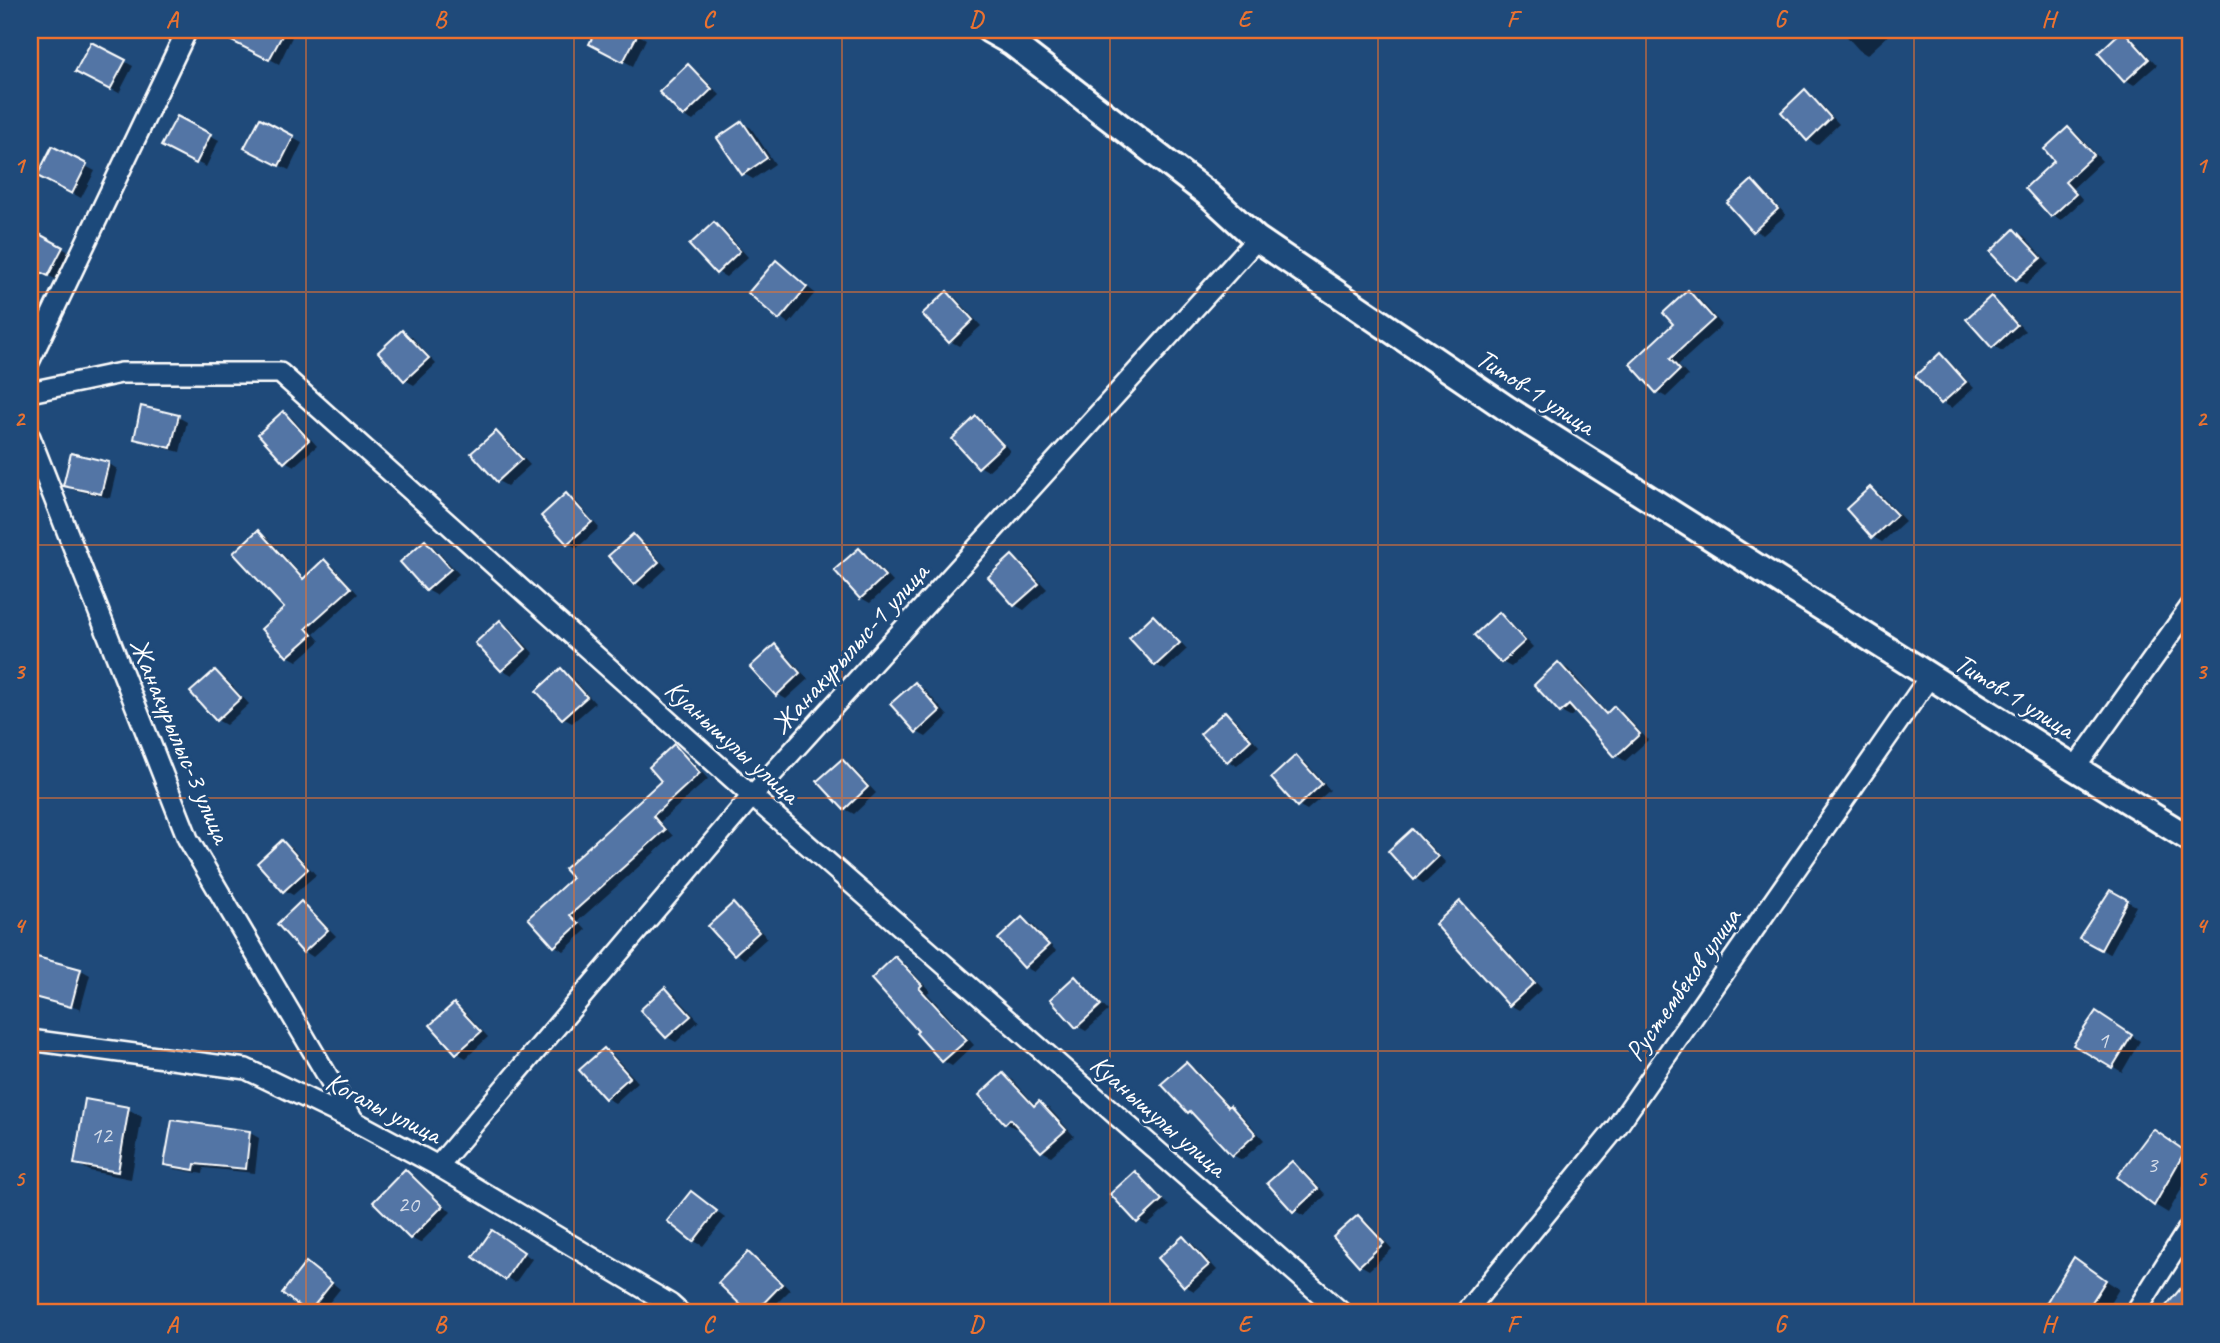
<svg xmlns="http://www.w3.org/2000/svg" width="2220" height="1343" viewBox="0 0 2220 1343" font-family="Caveat,sans-serif">
<style>
.shadow{fill:#0007}
.building{fill:#5375a5;stroke:#fff;stroke-width:2}
.lines{fill:none;stroke-linecap:round;stroke-linejoin:round}
.minor-casing{stroke:#fff;stroke-width:24}
.tertiary-casing{stroke:#fff;stroke-width:30}
.minor{stroke:#1f4a7a;stroke-width:19}
.tertiary{stroke:#1f4a7a;stroke-width:24}
.grid{fill:none;stroke:#eb7230;stroke-width:2;stroke-opacity:0.55}
.labels{text-anchor:middle;stroke-width:6;stroke-linejoin:round;paint-order:stroke}
.number-label{font-size:24px;fill:#d4dce8}
.street-label{font-size:28px;fill:#fff;stroke:#1f4a7a}
.neatline{fill:none;stroke:#eb7230;stroke-width:2.5}
.grid-label{font-size:23px;text-anchor:middle;font-weight:bold;fill:#eb7230}
</style>
<rect width="100%" height="100%" fill="#1f4a7a"/>
<filter id="ink" filterUnits="userSpaceOnUse"><feTurbulence type="fractalNoise" baseFrequency=".0143" numOctaves="2"/><feDisplacementMap in="SourceGraphic" scale="14" xChannelSelector="R" yChannelSelector="G"/><feConvolveMatrix kernelMatrix="1 2 1 2 8 2 1 2 1" color-interpolation-filters="sRGB"/></filter>
<g filter="url(#ink)">
<!-- shadow -->
<g class="shadow">
<path d="M243,30h37l12,7 -13,27 -42,-23z"/>
<path d="M598,30h32l16,9 -13,27 -42,-23z"/>
<path d="M1841,30h45l4,4 -23,21 -8,-5z"/>
<path d="M2123,32l9,6 25,27 -23,20 -8,-5z"/>
<path d="M92,44l41,22 -14,27 -41,-22z"/>
<path d="M689,66l8,5 23,24 -27,26 -9,-5z"/>
<path d="M1805,92l9,5 25,27 -22,21 -9,-6z"/>
<path d="M177,118l42,22 -13,27 -34,-17z"/>
<path d="M261,121l41,22 -13,27 -34,-17z"/>
<path d="M742,123l9,5 24,36 -22,15 -9,-5 -25,-35z"/>
<path d="M2068,129l9,5 25,27 -29,27 10,12 -22,20 -9,-5 5,-54z"/>
<path d="M53,149l42,22 -14,27 -41,-23z"/>
<path d="M1752,182l9,6 25,27 -23,20 -9,-5z"/>
<path d="M714,224l9,5 25,28 -22,20 -9,-5z"/>
<path d="M30,231l41,22 -14,27 -27,-14z"/>
<path d="M2015,231l9,5 25,28 -23,20 -9,-5z"/>
<path d="M776,262l39,31 -26,31 -39,-31z"/>
<path d="M1688,292l9,5 25,28 -44,40 10,11 -22,21 -9,-5 19,-68z"/>
<path d="M947,293l9,5 25,28 -22,20 -9,-5z"/>
<path d="M1991,299l9,5 25,27 -23,20 -8,-5z"/>
<path d="M403,332l9,5 24,27 -22,21 -9,-5z"/>
<path d="M1940,355l9,6 25,27 -22,20 -9,-5 -25,-27z"/>
<path d="M283,413l9,5 25,28 -23,20 -9,-5z"/>
<path d="M178,417l9,5 -7,30 -35,-9 -9,-5z"/>
<path d="M976,418l9,5 25,28 -22,20 -9,-5z"/>
<path d="M496,433l9,5 25,27 -23,21 -9,-5z"/>
<path d="M108,463l9,6 -7,29 -36,-8 -9,-5z"/>
<path d="M1871,489l9,5 25,27 -23,21 -9,-5z"/>
<path d="M566,495l9,5 24,28 -22,20 -9,-5z"/>
<path d="M259,532l8,5 38,42 20,-18 8,5 25,28 -44,40 6,7 -23,20 -9,-5 -24,-27 22,-21z"/>
<path d="M633,536l9,5 25,27 -23,21 -9,-6z"/>
<path d="M425,542l9,5 25,27 -23,21 -9,-5 -24,-27z"/>
<path d="M859,550l9,5 25,27 -23,21 -9,-5z"/>
<path d="M1013,557l8,5 26,27 -23,21 -9,-5z"/>
<path d="M1499,614l9,6 25,27 -22,20 -9,-5z"/>
<path d="M1154,617l8,5 25,27 -22,21 -9,-5 -25,-27z"/>
<path d="M500,622l9,5 25,27 -22,21 -9,-5 -25,-27z"/>
<path d="M775,646l9,6 24,27 -22,20 -9,-5z"/>
<path d="M1559,664l9,5 40,45 6,-6 9,5 25,27 -23,21 -8,-5 -40,-45 -7,6 -9,-5 -25,-27z"/>
<path d="M561,670l9,5 25,28 -23,20 -9,-5z"/>
<path d="M215,672l9,5 25,27 -23,21 -9,-5z"/>
<path d="M915,684l9,5 24,27 -22,21 -9,-5z"/>
<path d="M1225,713l9,5 25,28 -22,20 -9,-5z"/>
<path d="M674,747l9,5 25,27 -48,43 13,14 -95,85 8,9 -22,21 -9,-5 19,-68 90,-97z"/>
<path d="M1296,757l9,5 25,28 -23,20 -9,-5z"/>
<path d="M842,761l9,5 25,27 -22,21 -9,-5z"/>
<path d="M1412,831l9,5 25,27 -22,21 -9,-6z"/>
<path d="M282,842l9,5 25,28 -23,20 -9,-5z"/>
<path d="M2110,892l26,14 -26,48 -29,-16z"/>
<path d="M302,903l8,6 26,27 -23,21 -9,-6z"/>
<path d="M1460,904l9,5 73,80 -23,21 -9,-5z"/>
<path d="M733,906l9,5 25,27 -23,21 -8,-6z"/>
<path d="M1023,919l9,5 24,27 -22,21 -9,-5z"/>
<path d="M38,959l43,11 9,5 -10,36v-3l-44,-12v3l-6,-4z"/>
<path d="M896,959l9,5 25,27 -3,2 47,52 -22,21 -9,-5 -22,-30z"/>
<path d="M1075,978l9,6 24,27 -22,20 -9,-5z"/>
<path d="M665,989l9,5 25,27 -23,21 -9,-5 -25,-27z"/>
<path d="M455,1005l8,5 25,27 -22,21 -9,-5z"/>
<path d="M2106,1019l34,22 -18,31 -46,-28z"/>
<path d="M604,1050l9,5 25,27 -23,21 -9,-5 -24,-27z"/>
<path d="M1186,1064l9,5 35,38 9,5 25,28 -22,20 -9,-5 -36,-39 -8,-5z"/>
<path d="M1004,1075l9,5 23,26 4,-3 9,5 25,28 -23,20 -9,-5 -24,-26 -3,3 -9,-5z"/>
<path d="M128,1109l14,8 -11,62 -41,-8 -14,-8z"/>
<path d="M250,1133l9,5 -4,35 -51,-5 -1,6 -28,-5 -9,-5z"/>
<path d="M2167,1139l23,16v19l-22,39 -13,-8 -36,-28z"/>
<path d="M1292,1163l9,5 25,27 -22,21 -9,-5 -25,-28z"/>
<path d="M405,1171l9,5 37,36 -31,31 -9,-5 -36,-36z"/>
<path d="M1135,1173l9,6 25,27 -22,20 -9,-5z"/>
<path d="M691,1193l34,25 -22,28 -9,-5z"/>
<path d="M1358,1217l9,5 25,27 -23,21 -9,-5z"/>
<path d="M502,1237l30,22 -17,24 -39,-26z"/>
<path d="M1183,1238l9,5 25,27 -23,21 -9,-5 -25,-27z"/>
<path d="M749,1254l9,5 32,31 -23,23h-15l-32,-30z"/>
<path d="M2075,1260l44,29 -15,24h-62z"/>
<path d="M315,1269l25,20 -19,24h-10l-27,-21z"/>
<path d="M1291,1307l9,5 1,1h-17z"/>
</g>
<!-- building -->
<g class="building">
<path d="M210,30h75l-16,30z"/>
<path d="M596,30h44l-17,32 -34,-18z"/>
<path d="M2123,30l26,29 -25,23 -26,-29z"/>
<path d="M91,42l35,18 -16,30 -35,-18z"/>
<path d="M688,64l24,25 -29,28 -24,-25z"/>
<path d="M1805,89l26,29 -24,23 -26,-29z"/>
<path d="M177,116l34,18 -15,30 -35,-18z"/>
<path d="M260,118l34,18 -15,30 -35,-18z"/>
<path d="M742,121l25,37 -25,17 -25,-37z"/>
<path d="M2068,127l26,28 -29,27 11,12 -25,23 -26,-29 29,-27 -10,-12z"/>
<path d="M52,146l35,18 -15,30 -35,-18z"/>
<path d="M1752,180l26,29 -25,23 -26,-29z"/>
<path d="M714,222l26,29 -24,23 -27,-29z"/>
<path d="M30,229l33,18 -15,29 -18,-9z"/>
<path d="M2014,229l27,29 -25,22 -26,-28z"/>
<path d="M776,260l31,27 -28,33 -31,-27z"/>
<path d="M1688,290l26,29 -44,40 10,11 -24,23 -26,-29 43,-40 -10,-11z"/>
<path d="M947,291l26,29 -24,23 -27,-29z"/>
<path d="M1991,296l26,29 -25,23 -26,-29z"/>
<path d="M402,330l27,28 -25,23 -26,-29z"/>
<path d="M1940,353l26,29 -25,22 -26,-28z"/>
<path d="M141,406l38,9 -8,33 -37,-9z"/>
<path d="M283,411l26,29 -25,23 -26,-29z"/>
<path d="M976,416l27,29 -25,23 -26,-29z"/>
<path d="M496,431l26,28 -25,23 -26,-29z"/>
<path d="M71,453l38,9 -8,32 -38,-8z"/>
<path d="M1870,487l27,28 -25,23 -26,-29z"/>
<path d="M566,493l26,29 -25,22 -26,-28z"/>
<path d="M258,530l45,49 21,-20 27,29 -45,40 6,7 -25,22 -26,-28 23,-21 -51,-55z"/>
<path d="M633,534l26,28 -25,23 -26,-29z"/>
<path d="M425,540l26,29 -25,22 -26,-29z"/>
<path d="M859,548l26,28 -25,23 -26,-29z"/>
<path d="M1012,555l27,29 -25,22 -26,-29z"/>
<path d="M1499,612l26,29 -24,22 -27,-28z"/>
<path d="M1153,615l27,28 -25,23 -26,-28z"/>
<path d="M500,620l26,29 -25,22 -26,-28z"/>
<path d="M775,644l25,29 -24,23 -26,-29z"/>
<path d="M1558,662l48,52 8,-8 26,28 -25,23 -46,-52 -9,8 -26,-28z"/>
<path d="M561,668l26,29 -25,22 -26,-28z"/>
<path d="M215,670l26,28 -25,23 -26,-29z"/>
<path d="M915,682l25,29 -24,22 -26,-29z"/>
<path d="M1225,711l26,29 -24,22 -27,-28z"/>
<path d="M674,744l26,29 -47,43 12,14 -95,85 9,9 -25,23 -26,-29 44,-40 -8,-9 97,-88 -12,-14z"/>
<path d="M1296,755l26,29 -25,23 -26,-29z"/>
<path d="M842,759l26,28 -24,23 -27,-29z"/>
<path d="M1412,829l26,28 -24,23 -26,-29z"/>
<path d="M282,840l26,29 -25,23 -26,-29z"/>
<path d="M2110,890l18,10 -27,50 -22,-12z"/>
<path d="M301,901l27,29 -25,23 -26,-29z"/>
<path d="M1460,901l74,82 -25,23 -74,-82z"/>
<path d="M733,903l26,29 -25,23 -26,-29z"/>
<path d="M1022,917l27,28 -25,23 -26,-29z"/>
<path d="M895,956l27,29 -3,3 48,52 -25,22 -26,-29 2,-2 -47,-52z"/>
<path d="M37,957l44,12 -10,38 -41,-11v-13z"/>
<path d="M1075,976l26,29 -25,23 -26,-29z"/>
<path d="M665,987l26,29 -25,22 -26,-28z"/>
<path d="M454,1003l27,29 -25,22 -26,-29z"/>
<path d="M2096,1011l36,24 -20,33 -39,-23z"/>
<path d="M604,1048l26,29 -25,22 -26,-29z"/>
<path d="M1186,1062l42,45 2,-2 26,29 -24,22 -42,-45 -2,2 -27,-29z"/>
<path d="M1003,1073l31,33 5,-5 27,29 -25,22 -31,-33 -5,5 -26,-29z"/>
<path d="M85,1099l44,8 -11,65 -44,-8z"/>
<path d="M172,1120l78,11 -4,38 -51,-5 -1,6 -30,-5z"/>
<path d="M2153,1129l32,22 -31,55 -37,-29z"/>
<path d="M1292,1161l26,28 -25,23 -26,-29z"/>
<path d="M405,1169l38,37 -33,33 -37,-37z"/>
<path d="M1135,1171l27,29 -25,23 -27,-29z"/>
<path d="M691,1191l26,20 -24,31 -26,-21z"/>
<path d="M1358,1215l26,28 -25,23 -26,-29z"/>
<path d="M492,1230l32,22 -19,28 -32,-23z"/>
<path d="M1183,1236l26,29 -25,22 -26,-29z"/>
<path d="M748,1252l34,32 -28,29h-5l-31,-30z"/>
<path d="M2074,1257l32,23 -21,33h-45z"/>
<path d="M306,1262l26,21 -24,30 -26,-20z"/>
<path d="M2190,1277v36h-30z"/>
</g>
<g class="lines">
<!-- minor casing -->
<g class="minor-casing">
<g id="minor">
<path d="M30,360l157,-330"/>
<path d="M30,392l91,-19h159l472,423 590,517"/>
<path d="M30,437l158,402 166,282"/>
<path d="M2075,768l115,-161"/>
<path d="M30,1040l216,29 108,52 84,45 232,138 10,9"/>
<path d="M438,1166l314,-370 505,-557"/>
<path d="M1465,1313l151,-185 314,-452"/>
<path d="M2135,1313l55,-87"/>
</g>
</g>
<!-- tertiary casing -->
<g class="tertiary-casing">
<path id="tertiary" d="M989,30l23,13 197,152 48,44 249,169 569,360 115,71"/>
</g>
<!-- minor -->
<use href="#minor" class="minor"/>
<!-- tertiary -->
<use href="#tertiary" class="tertiary"/>
</g>
</g>
<!-- grid -->
<path class="grid" d="M306,30v1283M574,30v1283M842,30v1283M1110,30v1283M1378,30v1283M1646,30v1283M1914,30v1283M30,292h2160M30,545h2160M30,798h2160M30,1051h2160"/>
<g class="labels">
<!-- number labels -->
<g class="number-label">
<text x="2103" y="1048">1</text>
<text x="101" y="1143">12</text>
<text x="2152" y="1172">3</text>
<text x="408" y="1212">20</text>
</g>
<!-- street labels -->
<g class="street-label">
<text transform="translate(1536 391) rotate(33)" y="10">Титов-1 улица</text>
<text transform="translate(849 648) rotate(-48)" y="10">Жанакурылыс-1 улица</text>
<text transform="translate(2015 695) rotate(32)" y="10">Титов-1 улица</text>
<text transform="translate(181 740) rotate(67)" y="10">Жанакурылыс-3 улица</text>
<text transform="translate(733 741) rotate(42)" y="10">Куанышулы улица</text>
<text transform="translate(1682 984) rotate(-55)" y="10">Рустембеков улица</text>
<text transform="translate(384 1107) rotate(27)" y="10">Когалы улица</text>
<text transform="translate(1159 1115) rotate(41)" y="10">Куанышулы улица</text>
</g>
</g>
<!-- margin -->
<rect width="2220" height="1343" fill="none" stroke="#1f4a7a" stroke-width="77"/>
<rect x="38" y="38" width="2144" height="1266" class="neatline"/>
<g class="grid-label">
<text x="172" y="27">A</text>
<text x="440" y="27">B</text>
<text x="708" y="27">C</text>
<text x="976" y="27">D</text>
<text x="1244" y="27">E</text>
<text x="1512" y="27">F</text>
<text x="1780" y="27">G</text>
<text x="2048" y="27">H</text>
<text x="19" y="173">1</text>
<text x="2201" y="173">1</text>
<text x="19" y="426">2</text>
<text x="2201" y="426">2</text>
<text x="19" y="679">3</text>
<text x="2201" y="679">3</text>
<text x="19" y="933">4</text>
<text x="2201" y="933">4</text>
<text x="19" y="1186">5</text>
<text x="2201" y="1186">5</text>
<text x="172" y="1332">A</text>
<text x="440" y="1332">B</text>
<text x="708" y="1332">C</text>
<text x="976" y="1332">D</text>
<text x="1244" y="1332">E</text>
<text x="1512" y="1332">F</text>
<text x="1780" y="1332">G</text>
<text x="2048" y="1332">H</text>
</g>
</svg>
